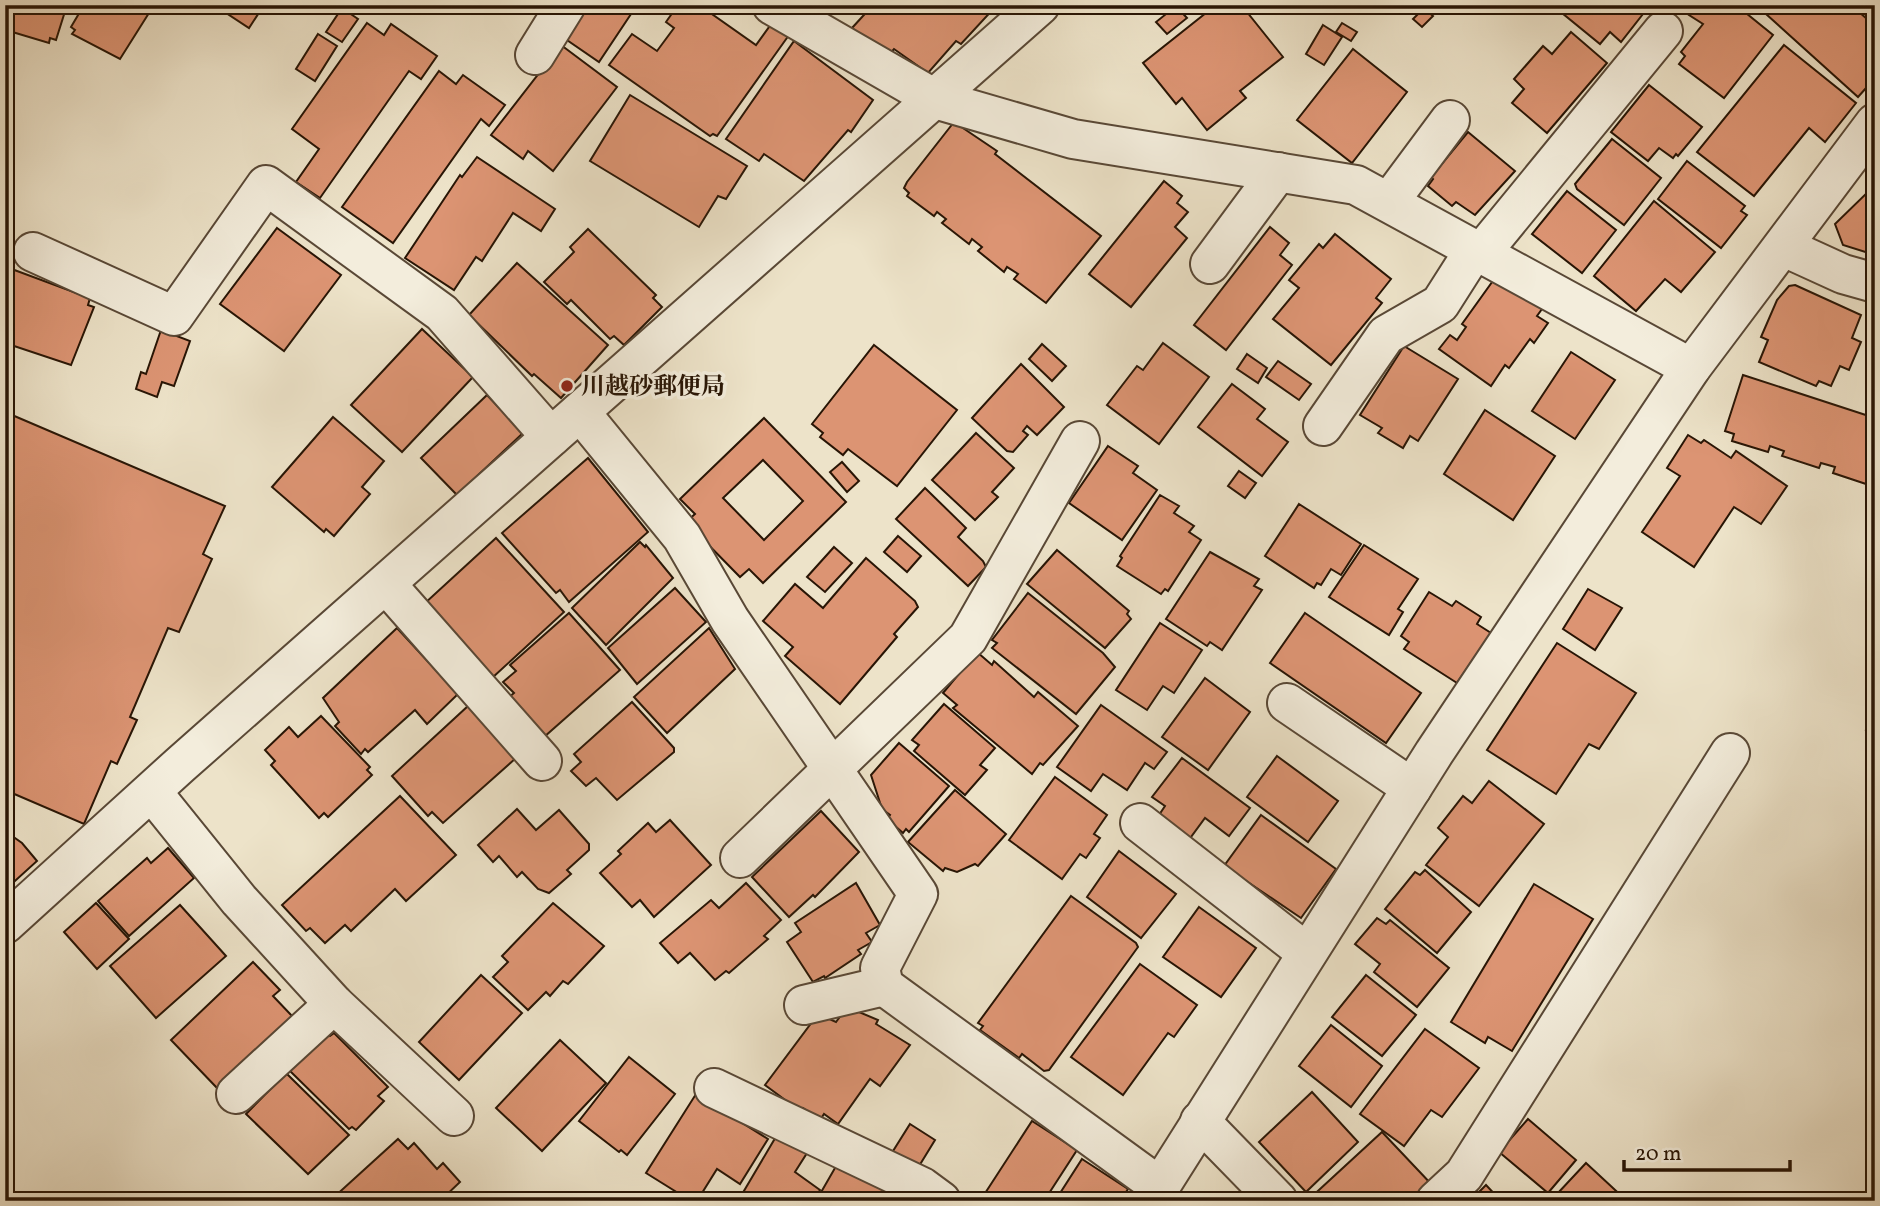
<svg xmlns="http://www.w3.org/2000/svg" width="1880" height="1206" viewBox="0 0 1880 1206" font-family="Vollkorn,'Noto Serif JP',serif">
<style>
.building{fill:#dc9473;stroke:#281505;stroke-width:2;fill-rule:evenodd}
.lines{fill:none;stroke-linecap:round;stroke-linejoin:round}
.minor-casing{stroke:#594836;stroke-width:42}
.minor{stroke:#f3eddc;stroke-width:38}
.poi-dot{fill:#8f2418;stroke:#f3eddc;stroke-width:2.5}
.labels{text-anchor:middle;stroke-width:7;stroke-linejoin:round;paint-order:stroke}
.poi-label{font-size:24px;font-weight:bold;fill:#281505;stroke:#f3eddc;text-anchor:start}
</style>
<rect width="100%" height="100%" fill="#ede3c9"/>
<filter id="stains"><feTurbulence type="fractalNoise" baseFrequency=".00286" numOctaves="4"/><feColorMatrix values="0 0 0 0 .2 0 0 0 0 .09 0 0 0 0 .02 0 0 0 .5 -.17"/></filter>
<radialGradient id="worn" r=".72"><stop offset=".6" stop-color="#630" stop-opacity="0"/><stop offset="1" stop-color="#630" stop-opacity=".3"/></radialGradient>
<!-- building -->
<g class="building">
<path d="M11,5h56l-11,35 -6,-2 -1,5 -40,-12 1,-5 -5,-4z"/>
<path d="M84,5h70l-34,54 -48,-25 3,-4 -4,-3z"/>
<path d="M214,5h50l-15,23z"/>
<path d="M586,5h51l-38,57 -35,-24z"/>
<path d="M678,5h21l57,40 16,-22 17,12 -72,101 -4,-2 -3,2 -101,-71 23,-31 25,17 17,-23 -8,-6z"/>
<path d="M873,5h124l-36,39 -5,-3 -28,32 -34,-24 -6,7 -36,-28z"/>
<path d="M1216,5h30l-3,2 40,50 -43,34 6,7 -39,32 -25,-32 -6,6 -33,-41z"/>
<path d="M1568,5h82l-29,37 -11,-10 -10,12 -38,-31z"/>
<path d="M1697,5h39l37,30 -49,63 -45,-34 6,-8 -4,-4 22,-28 -14,-9z"/>
<path d="M1756,5h95l24,21v52l-17,19z"/>
<path d="M1176,6l11,12 -20,16 -11,-12z"/>
<path d="M342,8l16,11 -16,23 -16,-10z"/>
<path d="M1424,8l9,8 -11,11 -9,-8z"/>
<path d="M367,23l17,12 7,-11 46,32 -16,23 -12,-8 -89,127 -24,-16 23,-33 -27,-20z"/>
<path d="M1342,23l15,9 -6,9 -15,-9z"/>
<path d="M1323,25l19,12 -18,28 -18,-11z"/>
<path d="M1571,32l36,31 -60,70 -35,-30 12,-14 -10,-10 29,-33 9,8z"/>
<path d="M318,34l19,12 -22,35 -19,-12z"/>
<path d="M794,41l79,59 -22,32 -3,-2 -44,51 -40,-27 -5,7 -33,-22z"/>
<path d="M561,45l56,42 -64,84 -25,-20 -5,8 -32,-24z"/>
<path d="M1784,45l72,58 -31,39 -16,-14 -55,68 -57,-44z"/>
<path d="M1353,49l54,43 -55,71 -55,-43z"/>
<path d="M439,71l17,13 7,-9 42,30 -16,21 -8,-7 -88,124 -51,-36z"/>
<path d="M1649,85l53,42 -24,29 -2,-2 -3,4 -14,-10 -11,13 -37,-29z"/>
<path d="M630,95l117,71 -21,33 -8,-3 -19,31 -109,-66z"/>
<path d="M954,122l43,29 -2,3 106,82 -55,67 -32,-24 4,-5 -11,-7 -3,5 -26,-21 4,-4 -10,-8 -3,5 -27,-21 4,-4 -9,-7 -3,4 -27,-20 2,-3 -5,-5 3,-6z"/>
<path d="M1468,132l47,39 -40,44 -19,-13 -4,4 -24,-20 5,-7 -2,-2z"/>
<path d="M1612,139l49,39 -37,47 -47,-36 -2,-5z"/>
<path d="M477,157l78,52 -14,22 -28,-18 -31,48 -6,-4 -22,33 -49,-32 55,-83 2,2z"/>
<path d="M1687,161l58,45 -4,5 6,4 -26,33 -63,-49z"/>
<path d="M1164,181l18,15 -5,7 11,9 -13,15 12,11 -56,69 -42,-33z"/>
<path d="M1875,185v70l-32,-10 -8,-21z"/>
<path d="M1567,191l49,39 -34,43 -50,-39z"/>
<path d="M1654,201l61,51 -34,40 -16,-13 -29,32 -42,-35z"/>
<path d="M1270,227l19,16 -9,12 12,10 -66,85 -32,-25z"/>
<path d="M277,228l64,47 -57,76 -64,-47z"/>
<path d="M588,229l68,66 -3,3 9,9 -38,38 -10,-9 -4,3 -39,-39 -4,4 -23,-22 30,-30 -4,-5z"/>
<path d="M1335,234l56,45 -15,19 6,5 -51,62 -58,-46 26,-31 -10,-8 30,-36 4,4z"/>
<path d="M517,263l91,82 -47,53 -27,-24 -2,2 -63,-61z"/>
<path d="M9,268l81,30 -2,7 6,2 -23,58 -66,-22v-65z"/>
<path d="M1500,271l42,38 -5,7 11,7 -14,20 -4,-4 -21,29 -4,-3 -14,21 -52,-37 11,-14 7,5 9,-13 -4,-3z"/>
<path d="M1795,285l66,30 -9,23 9,4 -12,28 -9,-4 -9,20 -12,-5 -3,5 -57,-24 9,-22 -7,-3 16,-37 12,-14z"/>
<path d="M422,329l51,48 -71,75 -51,-47z"/>
<path d="M161,330l29,11 -16,45 -12,-4 -5,15 -21,-8 5,-17 5,2z"/>
<path d="M1163,343l46,34 -50,67 -52,-39 30,-39 6,4z"/>
<path d="M1042,344l24,22 -14,15 -23,-22z"/>
<path d="M874,345l83,65 -60,76 -49,-37 -5,6 -23,-18 3,-4 -11,-9z"/>
<path d="M1404,346l54,33 -40,62 -8,-5 -7,12 -25,-15 4,-5 -22,-13z"/>
<path d="M1571,352l44,28 -40,59 -43,-28z"/>
<path d="M1247,354l20,14 -9,15 -21,-14z"/>
<path d="M1278,361l33,23 -12,16 -33,-23z"/>
<path d="M1021,364l43,43 -27,28 -10,-9 -4,5 5,4 -15,17 -6,-1 -35,-33z"/>
<path d="M1743,375l132,43v62l-3,-1 -3,6 -36,-12 2,-6 -14,-4 -2,5 -37,-12 2,-5 -14,-5 -2,6 -36,-11 2,-7 -9,-3z"/>
<path d="M1232,384l33,25 -8,10 31,23 -26,34 -64,-49z"/>
<path d="M487,395l36,38 -66,62 -36,-37z"/>
<path d="M1485,410l70,46 -42,64 -69,-46z"/>
<path d="M5,412l220,94 -22,48 9,5 -33,73 -11,-4 -38,89 7,3 -20,44 -6,-3 -27,63 -79,-34z"/>
<path d="M333,417l51,44 -22,26 8,7 -36,42 -8,-7 -2,3 -52,-45z"/>
<path d="M764,418l82,84 -83,81 -14,-14 -9,8 -54,-55 9,-8 -15,-15zM763,460l40,41 -39,39 -41,-42z"/>
<path d="M976,433l38,35 -22,24 6,5 -23,23 -43,-40z"/>
<path d="M1688,435l13,8 3,-3 27,18 5,-7 51,35 -26,38 -27,-17 -40,60 -52,-35 38,-56 -13,-8z"/>
<path d="M1108,446l30,20 -5,7 24,17 -35,50 -53,-37z"/>
<path d="M588,458l60,74 -79,70 -9,-12 -4,3 -54,-60z"/>
<path d="M842,462l17,19 -12,11 -17,-20z"/>
<path d="M1239,471l17,12 -11,15 -17,-12z"/>
<path d="M925,488l41,40 -8,9 25,24 3,6 -18,19 -72,-67z"/>
<path d="M1160,495l19,11 -5,7 20,13 -5,6 12,8 -33,51 -3,-2 -4,5 -44,-28 5,-8 -2,-2z"/>
<path d="M1299,504l62,40 -20,31 -10,-6 -10,16 -4,-2 -3,5 -49,-32z"/>
<path d="M898,536l23,20 -14,16 -23,-20z"/>
<path d="M496,538l68,74 -72,66 -68,-74z"/>
<path d="M640,542l5,5 1,-2 27,33 -67,67 -34,-37z"/>
<path d="M1364,545l54,34 -20,30 5,3 -14,23 -60,-38z"/>
<path d="M834,547l18,16 -27,29 -18,-15z"/>
<path d="M1057,550l72,61 -2,3 4,5 -26,29 -78,-64z"/>
<path d="M1210,552l49,27 -5,7 8,4 -40,60 -12,-8 -3,4 -41,-27z"/>
<path d="M866,558l49,43 3,6 -24,27 3,3 -57,67 -55,-48 8,-9 -30,-26 32,-37 28,24z"/>
<path d="M675,588l31,34 -69,62 -29,-36z"/>
<path d="M1588,589l34,19 -27,42 -32,-21z"/>
<path d="M1429,592l23,14 4,-5 25,16 -4,7 14,9 -34,50 -53,-34 5,-7 -8,-6z"/>
<path d="M1028,593l75,60 12,14 -39,47 -84,-66 5,-5 -5,-3z"/>
<path d="M569,613l51,57 -76,67 -36,-39 6,-5 -11,-11 13,-11 -6,-6z"/>
<path d="M1305,613l116,80 -35,50 -116,-80z"/>
<path d="M1160,623l42,27 -28,43 -11,-7 -16,24 -31,-20z"/>
<path d="M397,628l61,66 -31,30 -12,-14 -47,42 -3,-3 -4,5 -26,-28 4,-4 -16,-24z"/>
<path d="M709,628l26,41 -68,64 -33,-36z"/>
<path d="M1557,643l79,50 -37,56 -10,-5 -33,50 -69,-44z"/>
<path d="M977,652l15,13 2,-4 40,36 4,-5 40,34 -35,39 -3,-2 -8,11 -79,-66 4,-3 -14,-12z"/>
<path d="M1205,678l45,34 -42,58 -46,-33z"/>
<path d="M632,702l42,46v4l-57,48 -21,-22 -10,8 -15,-15 10,-9 -7,-8z"/>
<path d="M944,704l51,44 -15,17 7,5 -22,25 -51,-44 5,-6 -7,-5z"/>
<path d="M1101,705l66,47 -13,17 -9,-6 -18,27 -24,-16 -12,17 -34,-24z"/>
<path d="M468,706l48,52 -73,65 -11,-11 -4,4 -36,-40z"/>
<path d="M321,716l49,51 -3,3 5,5 -44,42 -4,-4 -5,5 -48,-53 4,-4 -10,-11 24,-23 9,10z"/>
<path d="M1875,717v33l-8,-5 7,-9 -8,-6z"/>
<path d="M899,743l50,43 -40,46 -3,-3 -3,4 -16,-14 3,-4 -8,-6 -11,-34z"/>
<path d="M1277,756l61,45 -30,41 -61,-45z"/>
<path d="M1182,758l68,50 -21,28 -24,-18 -17,23 -31,-23 8,-12 -13,-9z"/>
<path d="M1055,777l52,38 -13,19 6,4 -14,20 -6,-4 -18,25 -53,-39z"/>
<path d="M1489,781l55,43 -65,82 -53,-41 22,-28 -10,-9 25,-32 9,7z"/>
<path d="M955,790l51,44 -28,32 -3,-2 -18,8 -12,-4 -2,3 -35,-29z"/>
<path d="M400,796l56,59 -50,46 -11,-12 -44,42 -6,-6 -20,18 -15,-15 -4,3 -24,-26z"/>
<path d="M517,809l19,21 23,-20 30,34v6l-22,20 4,4 -22,19 -11,-4 -16,-17 -5,5 -18,-21 -6,6 -15,-17z"/>
<path d="M821,811l38,41 -44,45 -2,-2 -24,22 -37,-40z"/>
<path d="M1261,815l75,54 -35,49 -77,-52z"/>
<path d="M670,820l41,45 -57,52 -14,-17 -8,7 -32,-34 21,-19 -3,-3 30,-28 8,9z"/>
<path d="M5,831l17,12 15,18 -32,29z"/>
<path d="M168,848l26,30 -65,58 -31,-35 49,-43 4,5z"/>
<path d="M1119,851l57,43 -35,44 -54,-41z"/>
<path d="M1425,870l46,42 -34,41 -52,-44 30,-37 5,3z"/>
<path d="M746,883l35,37 -17,16 4,3 -39,34 -3,-2 -11,9 -25,-27 -12,10 -18,-20 51,-43 8,8z"/>
<path d="M856,883l24,42 -14,8 6,9 -14,8 3,4 -36,24 -1,-2 -11,6 -26,-40 14,-10 -6,-9z"/>
<path d="M1534,884l59,35 -81,132 -24,-14 -3,6 -34,-21z"/>
<path d="M1071,896l65,47 2,4 -89,123 -5,1 -22,-17 -3,4 -39,-28 3,-4 -5,-3z"/>
<path d="M96,903l33,36 -32,30 -33,-37z"/>
<path d="M553,903l51,43 -36,38 -5,-3 -13,15 -4,-4 -18,18 -35,-33 15,-15 -6,-6z"/>
<path d="M180,905l46,51 -70,62 -46,-52z"/>
<path d="M1199,907l57,41 -35,49 -58,-40z"/>
<path d="M1377,918l9,6 4,-4 59,48 -32,39 -43,-35 6,-8 -25,-20z"/>
<path d="M253,962l27,28 -7,6 20,21 -75,72 -47,-49z"/>
<path d="M1140,964l57,41 -23,32 -6,-4 -45,62 -52,-38z"/>
<path d="M481,975l41,38 -63,67 -40,-38z"/>
<path d="M1366,975l50,40 -34,41 -50,-39z"/>
<path d="M847,1007l31,13 -2,4 34,21 -30,41 -10,-7 -32,45 -14,-10 -4,6 -17,-12 -3,3 -35,-26 53,-71 18,8z"/>
<path d="M1331,1025l51,41 -31,41 -52,-41z"/>
<path d="M1425,1029l54,39 -37,49 -11,-7 -27,36 -44,-32z"/>
<path d="M327,1033l3,3 4,-3 54,54 -10,9 6,5 -28,29 -4,-3 -3,2 -60,-59z"/>
<path d="M560,1040l46,43 -64,68 -46,-43z"/>
<path d="M629,1057l46,37 -48,61 -6,-5 -2,2 -40,-31z"/>
<path d="M286,1073l63,62 -41,39 -62,-60z"/>
<path d="M1312,1092l46,50 -52,50 -47,-50z"/>
<path d="M696,1094l72,45 -28,45 -23,-15 -20,32h-6l-45,-28z"/>
<path d="M1528,1119l48,41 -28,33 -49,-41z"/>
<path d="M1032,1121l45,29 -33,51h-64z"/>
<path d="M910,1124l25,16 -19,31 -28,-12z"/>
<path d="M1382,1132l52,55 -15,14h-28l-3,-4 -5,4h-76z"/>
<path d="M777,1135l30,18 -12,19 25,18 -6,11h-76z"/>
<path d="M398,1139l10,10 6,-6 23,26 6,-6 17,19 -20,19 -9,-6 -6,6h-89l-3,-3z"/>
<path d="M1082,1159l46,30 -8,12h-65z"/>
<path d="M839,1161l59,30 -6,10h-76z"/>
<path d="M1586,1163l41,38h-63l-7,-7z"/>
<path d="M1486,1185l15,16h-31z"/>
</g>
<g class="lines">
<!-- minor casing -->
<g class="minor-casing">
<g id="minor">
<path d="M772,5l163,94 138,40 283,46 335,183"/>
<path d="M535,55l31,-50"/>
<path d="M1389,202l61,-82"/>
<path d="M1784,247l59,27 32,9"/>
<path d="M33,252l141,64 92,-131 176,128 109,124"/>
<path d="M1482,252l181,-221"/>
<path d="M1210,264l68,-92"/>
<path d="M580,412l102,125 48,83 188,274 -38,74 4,18 275,200"/>
<path d="M1323,426l63,-91 54,-31 35,-55"/>
<path d="M386,584l156,177"/>
<path d="M1287,703l125,85"/>
<path d="M152,792l87,108 95,104 120,112"/>
<path d="M1140,823l167,130"/>
<path d="M740,858l228,-220 112,-197"/>
<path d="M5,924l175,-159 860,-760"/>
<path d="M804,1005l80,-19"/>
<path d="M714,1088l208,99 19,14"/>
<path d="M236,1094l98,-90"/>
<path d="M1200,1121l78,80"/>
<path d="M1151,1201l283,-448 257,-385 184,-245"/>
<path d="M1436,1201l28,-26 266,-422"/>
</g>
</g>
<!-- minor -->
<use href="#minor" class="minor"/>
</g>
<!-- markers -->
<circle class="poi-dot" cx="567" cy="386" r="7"/>
<g class="labels">
<!-- poi labels -->
<g class="poi-label">
<text x="581" y="394">川越砂郵便局</text>
</g>
</g>
<!-- margin -->
<rect width="1880" height="1206" fill="none" stroke="#ede3c9" stroke-width="28"/>
<rect x="7" y="7" width="1866" height="1192" fill="none" stroke="#281505" stroke-width="3.5"/>
<rect x="14" y="14" width="1852" height="1178" fill="none" stroke="#281505" stroke-width="2"/>
<!-- scale -->
<path d="M1624 1160v10h166v-10" fill="none" stroke="#281505" stroke-width="3.5"/>
<text x="1635" y="1160" font-size="21" fill="#281505" stroke="#f3eddc" stroke-width="5" paint-order="stroke">20 m</text>
<rect width="100%" height="100%" filter="url(#stains)"/>
<rect width="100%" height="100%" fill="url(#worn)"/>
</svg>
